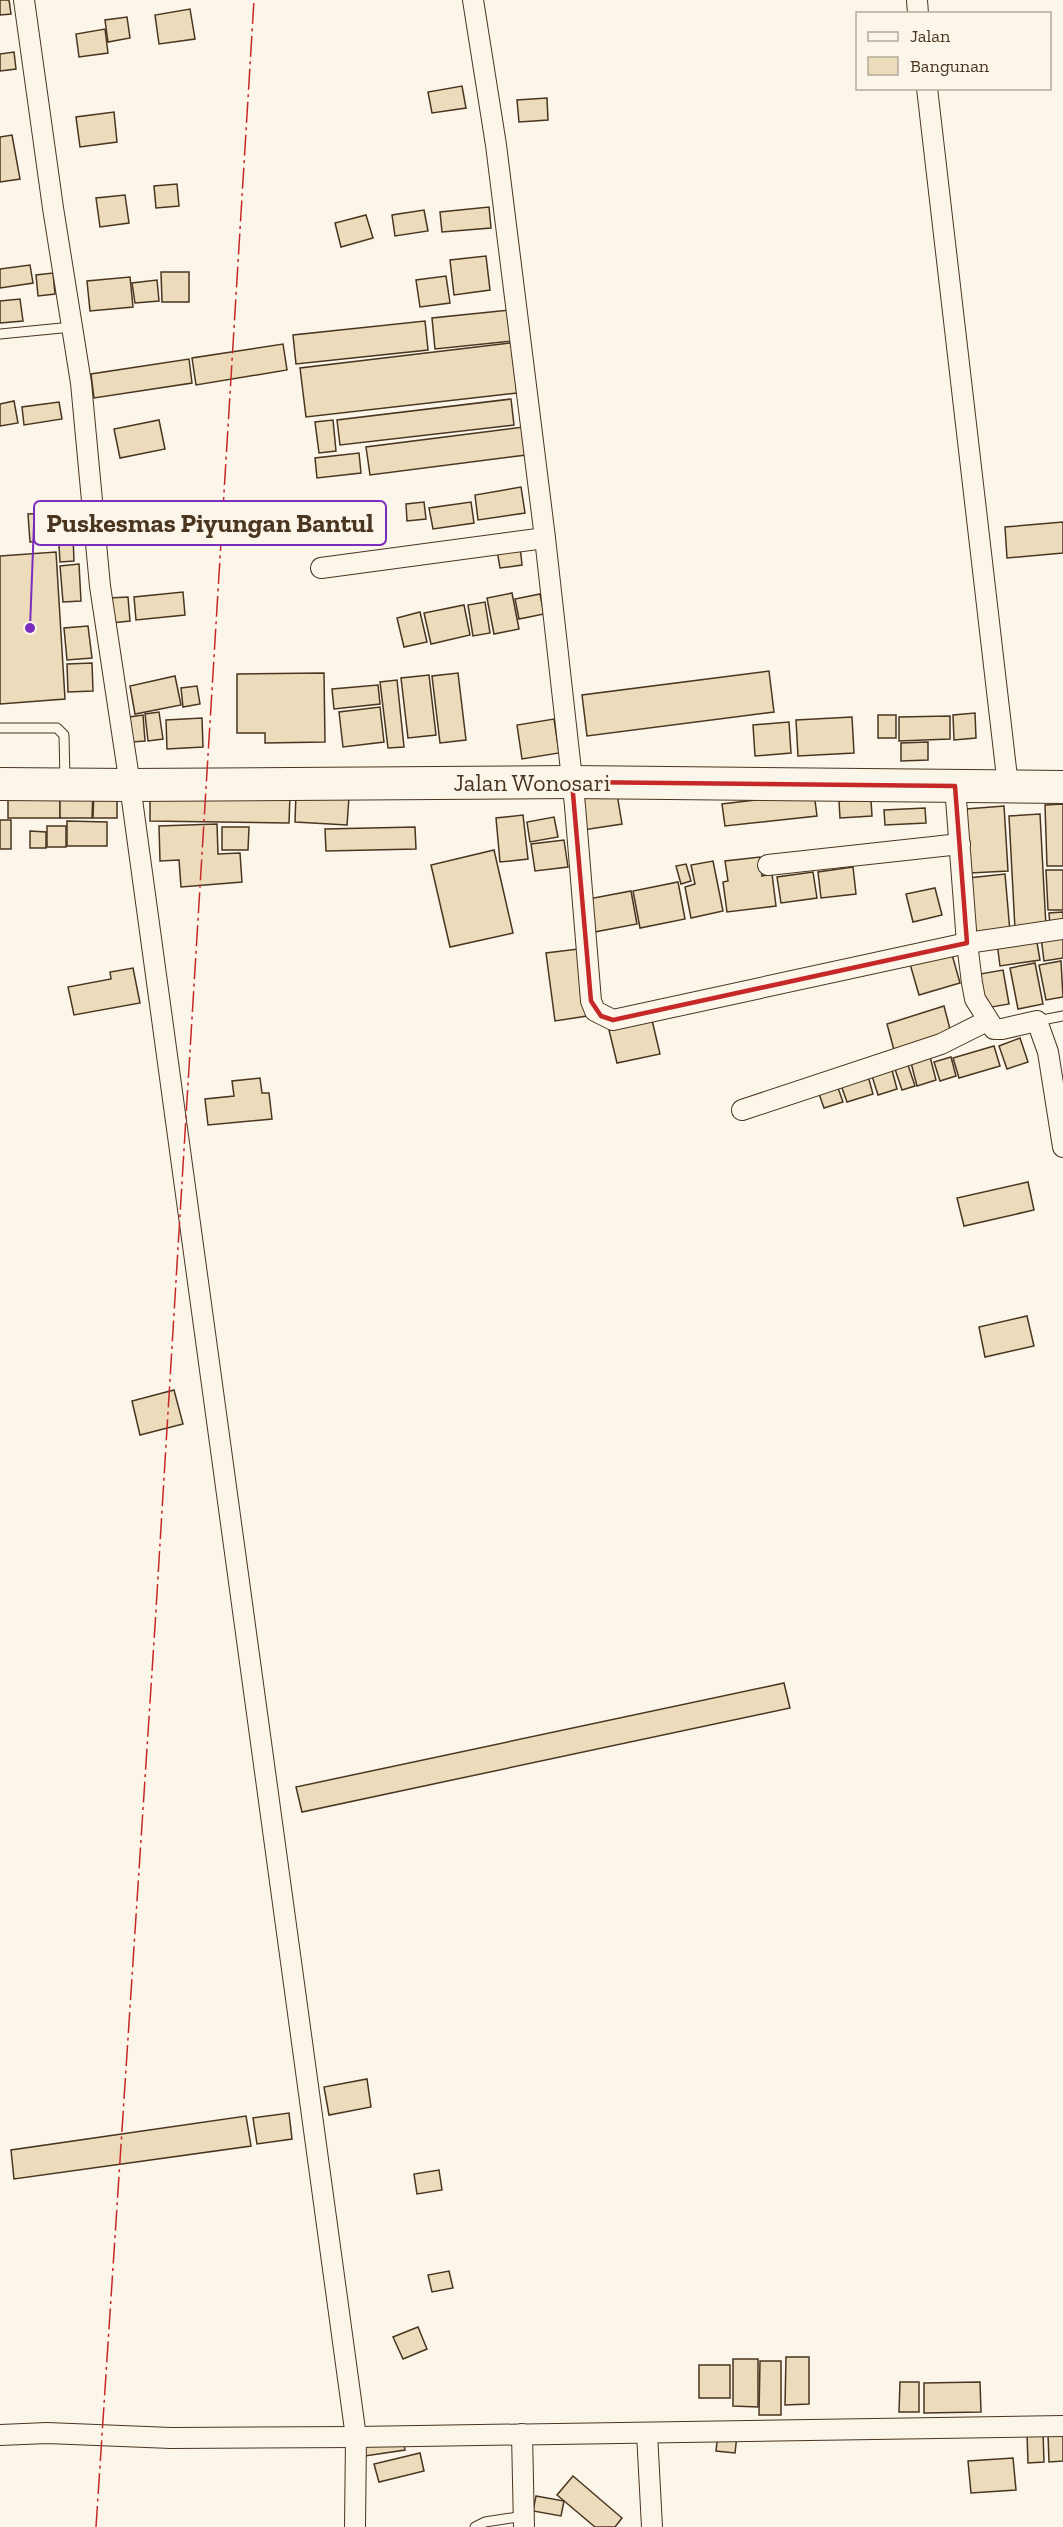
<svg xmlns="http://www.w3.org/2000/svg" width="1063" height="2527" viewBox="0 0 1063 2527" font-family="'Zilla Slab',serif">
<style>
.building{fill:#ecdcbc;stroke:#4a3520;stroke-width:1.5}
.lines{fill:none;stroke-linecap:round;stroke-linejoin:round}
.service-casing{stroke:#4a3520;stroke-width:11}
.minor-casing{stroke:#4a3520;stroke-width:22}
.trunk-casing{stroke:#4a3520;stroke-width:34}
.service{stroke:#fbf6e9;stroke-width:9}
.minor{stroke:#fbf6e9;stroke-width:20}
.trunk{stroke:#fbf6e9;stroke-width:32}
.power{stroke:#c62828;stroke-width:1.5;stroke-dasharray:21 4.5 3 4.5;stroke-linecap:butt}
.marked{fill:none;stroke:#c62828;stroke-width:4.5;stroke-linejoin:round}
.labels{text-anchor:middle;stroke-width:4.5;stroke-linejoin:round;paint-order:stroke}
.street-label{font-size:24px;fill:#4a3520;stroke:#fbf6e9}
.leader{fill:none;stroke:#7b2cbf;stroke-width:2}
.callout-dot{fill:#7b2cbf;stroke:#fbf6e9;stroke-width:2}
.callout{fill:#fbf6e9;stroke:#7b2cbf;stroke-width:2}
.callout-label{font-size:26px;text-anchor:middle;font-weight:bold;fill:#4a3520}
</style>
<rect width="100%" height="100%" fill="#fbf6e9"/>
<!-- building -->
<g class="building">
<path d="M0,0h9l2,14 -11,1z"/>
<path d="M190,9l5,30 -36,5 -4,-29z"/>
<path d="M127,17l3,21 -22,4 -3,-22z"/>
<path d="M105,29l3,24 -29,4 -3,-23z"/>
<path d="M14,52l2,17 -16,2v-17z"/>
<path d="M462,86l4,22 -34,5 -4,-21z"/>
<path d="M547,98l1,22 -29,2 -2,-22z"/>
<path d="M114,112l3,30 -37,5 -4,-30z"/>
<path d="M12,135l8,44 -20,3v-45z"/>
<path d="M177,184l2,22 -23,2 -2,-22z"/>
<path d="M125,195l4,28 -29,4 -4,-29z"/>
<path d="M489,207l2,21 -49,4 -2,-20z"/>
<path d="M424,210l4,21 -33,5 -3,-21z"/>
<path d="M366,215l7,23 -32,9 -6,-24z"/>
<path d="M486,256l4,34 -36,5 -4,-35z"/>
<path d="M30,265l3,18 -33,5v-19z"/>
<path d="M161,272h28v30h-27z"/>
<path d="M53,273l2,21 -17,2 -2,-21z"/>
<path d="M446,276l4,27 -30,4 -4,-27z"/>
<path d="M130,277l3,30 -43,4 -3,-30z"/>
<path d="M157,280l2,21 -24,2 -3,-20z"/>
<path d="M20,299l3,22 -23,2v-22z"/>
<path d="M510,310l3,31 -78,8 -3,-31z"/>
<path d="M425,321l3,29 -132,14 -3,-29z"/>
<path d="M511,343l6,50 -211,24 -6,-49z"/>
<path d="M283,344l4,26 -91,15 -4,-27z"/>
<path d="M189,359l3,24 -98,15 -3,-24z"/>
<path d="M511,399l3,26 -174,20 -3,-25z"/>
<path d="M14,401l4,22 -18,3v-22z"/>
<path d="M59,402l3,17 -38,6 -2,-18z"/>
<path d="M159,420l6,29 -45,9 -6,-29z"/>
<path d="M333,420l3,31 -17,2 -4,-31z"/>
<path d="M523,427l3,28 -156,20 -4,-28z"/>
<path d="M359,453l2,20 -44,5 -2,-20z"/>
<path d="M521,487l4,26 -47,7 -3,-25z"/>
<path d="M424,502l2,17 -19,2 -1,-17z"/>
<path d="M471,502l3,21 -41,6 -4,-21z"/>
<path d="M52,513l1,28 -23,1 -2,-28z"/>
<path d="M72,513l2,48 -14,1 -3,-48z"/>
<path d="M1063,522v31l-56,5 -2,-31z"/>
<path d="M520,546l2,19 -22,3 -3,-18z"/>
<path d="M56,552l9,147 -65,5v-148z"/>
<path d="M79,564l2,37 -18,1 -3,-36z"/>
<path d="M183,592l2,23 -49,5 -2,-23z"/>
<path d="M512,593l7,36 -25,5 -7,-36z"/>
<path d="M540,594l4,20 -25,5 -4,-20z"/>
<path d="M128,597l2,24 -19,2 -2,-25z"/>
<path d="M485,602l5,31 -17,3 -5,-31z"/>
<path d="M464,605l6,30 -39,9 -7,-31z"/>
<path d="M420,612l7,30 -23,5 -7,-29z"/>
<path d="M88,626l4,32 -25,2 -3,-32z"/>
<path d="M92,663l1,28 -25,1 -1,-28z"/>
<path d="M769,671l5,41 -187,24 -5,-41z"/>
<path d="M324,673l1,69 -60,1v-10h-28v-59z"/>
<path d="M458,673l8,67 -26,3 -8,-67z"/>
<path d="M429,675l7,60 -28,3 -7,-60z"/>
<path d="M175,676l6,29 -46,9 -5,-28z"/>
<path d="M397,680l7,67 -16,1 -8,-66z"/>
<path d="M378,685l2,19 -46,5 -2,-20z"/>
<path d="M197,686l3,18 -17,3 -2,-19z"/>
<path d="M380,707l4,35 -41,5 -4,-35z"/>
<path d="M159,712l4,27 -15,2 -3,-27z"/>
<path d="M975,713l1,25 -22,2 -1,-25z"/>
<path d="M143,715l2,26 -13,1 -3,-25z"/>
<rect x="878" y="715" width="18" height="23"/>
<path d="M950,716v23l-51,2v-24z"/>
<path d="M852,717l2,36 -56,3 -2,-36z"/>
<path d="M202,718l1,29 -36,2 -1,-29z"/>
<path d="M554,719l5,34 -37,6 -5,-34z"/>
<path d="M789,722l2,31 -36,3 -2,-31z"/>
<path d="M928,742v18l-27,1v-18z"/>
<rect x="8" y="789" width="52" height="29"/>
<path d="M60,790h33l-1,28h-32z"/>
<path d="M94,790h23v28h-24z"/>
<path d="M150,793l140,2 -1,28 -139,-2z"/>
<path d="M296,793l53,4 -2,28 -52,-3z"/>
<path d="M814,793l3,23 -92,10 -3,-22z"/>
<path d="M617,794l5,30 -39,6 -5,-31z"/>
<path d="M871,800l1,16 -32,2 -1,-17z"/>
<path d="M1063,804v62h-16l-2,-61z"/>
<path d="M1004,806l4,65 -38,2 -4,-64z"/>
<path d="M925,808l1,15 -41,2 -1,-15z"/>
<path d="M1040,814l6,113 -31,2 -6,-113z"/>
<path d="M523,815l5,44 -28,3 -4,-44z"/>
<path d="M554,817l4,20 -28,5 -3,-20z"/>
<rect x="0" y="820" width="11" height="29"/>
<path d="M67,821l40,1v24h-40z"/>
<path d="M217,824l1,30 22,-1 2,29 -61,5 -2,-27 -19,1 -1,-35z"/>
<rect x="47" y="826" width="19" height="21"/>
<path d="M222,827h27l-1,23h-26z"/>
<path d="M415,827l1,22 -90,2 -1,-22z"/>
<path d="M30,831l16,1v16h-16z"/>
<path d="M564,840l4,27 -33,4 -4,-27z"/>
<path d="M494,850l19,83 -63,14 -19,-82z"/>
<path d="M760,857l2,19 10,-2 4,32 -49,6 -4,-30 5,-1 -3,-20z"/>
<path d="M713,861l10,50 -32,7 -6,-31 10,-3 -4,-19z"/>
<path d="M686,864l5,17 -10,3 -5,-18z"/>
<path d="M853,867l3,27 -35,4 -3,-26z"/>
<path d="M1046,870h17v40h-15z"/>
<path d="M813,872l4,26 -36,5 -4,-26z"/>
<path d="M1005,874l5,58 -37,3 -5,-57z"/>
<path d="M678,882l7,37 -45,9 -7,-37z"/>
<path d="M935,888l7,27 -29,7 -7,-28z"/>
<path d="M631,891l6,33 -48,9 -6,-33z"/>
<path d="M1063,912v13l-13,1 -1,-13z"/>
<path d="M1063,933v25l-19,3 -3,-24z"/>
<path d="M1036,937l4,23 -40,6 -3,-23z"/>
<path d="M578,949l9,67 -32,5 -9,-68z"/>
<path d="M951,951l9,32 -41,12 -9,-31z"/>
<path d="M1061,961l2,36 -17,3 -7,-35z"/>
<path d="M1035,963l8,41 -25,5 -8,-41z"/>
<path d="M133,968l7,35 -66,12 -6,-28 43,-8 -1,-7z"/>
<path d="M1003,970l6,34 -23,4 -6,-34z"/>
<path d="M944,1006l7,27 -57,17 -7,-26z"/>
<path d="M652,1020l8,34 -43,9 -8,-33z"/>
<path d="M1020,1038l8,24 -21,7 -8,-23z"/>
<path d="M994,1046l6,20 -41,12 -6,-20z"/>
<path d="M929,1053l7,27 -19,6 -7,-27z"/>
<path d="M951,1057l5,19 -16,5 -6,-19z"/>
<path d="M906,1059l9,27 -13,4 -9,-27z"/>
<path d="M892,1070l5,19 -19,6 -6,-19z"/>
<path d="M868,1076l5,18 -26,8 -6,-17z"/>
<path d="M260,1078l2,15h7l3,26 -64,6 -3,-26 29,-3 -2,-15z"/>
<path d="M837,1085l6,17 -19,6 -6,-17z"/>
<path d="M1028,1182l6,28 -70,16 -7,-28z"/>
<path d="M1027,1316l7,30 -49,11 -6,-30z"/>
<path d="M174,1390l9,34 -43,11 -8,-34z"/>
<path d="M784,1683l6,25 -488,104 -6,-25z"/>
<path d="M367,2079l4,28 -42,8 -5,-28z"/>
<path d="M289,2113l3,26 -35,5 -4,-26z"/>
<path d="M246,2116l5,30 -237,33 -3,-29z"/>
<path d="M439,2170l3,20 -25,4 -3,-20z"/>
<path d="M449,2271l4,17 -21,4 -4,-17z"/>
<path d="M418,2327l9,22 -24,10 -10,-22z"/>
<path d="M786,2357h23v47l-24,1z"/>
<path d="M733,2359h25v48l-25,-1z"/>
<path d="M760,2361h21v54h-22z"/>
<rect x="699" y="2365" width="31" height="33"/>
<path d="M900,2382h19v30h-20z"/>
<path d="M980,2382l1,30 -57,1v-30z"/>
<path d="M1043,2432l1,30 -16,1 -1,-30z"/>
<path d="M718,2433l19,2 -2,18 -19,-2z"/>
<path d="M1063,2433v28l-14,1 -1,-28z"/>
<path d="M403,2437l2,13 -40,6 -2,-12z"/>
<path d="M420,2453l4,18 -45,11 -5,-18z"/>
<path d="M1013,2458l3,32 -45,3 -3,-32z"/>
<path d="M573,2476l49,42 -7,9h-20l-38,-32z"/>
<path d="M536,2496l28,5 -3,15 -28,-5z"/>
</g>
<g class="lines">
<!-- service casing -->
<g class="service-casing">
<g id="service">
<path d="M0,334l72,-7"/>
<path d="M0,728h57l7,7 1,44"/>
<path d="M1037,1021l26,-5"/>
<path d="M475,2527l10,-5 39,-6"/>
</g>
</g>
<!-- minor casing -->
<g class="minor-casing">
<g id="minor">
<path d="M24,0l29,208 28,175 19,203 30,199 226,1652 -1,90"/>
<path d="M473,0l23,145 49,393 30,268 16,195 4,10 18,9 354,-77 96,-14"/>
<path d="M917,0l1,14"/>
<path d="M927,88l81,698"/>
<path d="M321,568l224,-30"/>
<path d="M955,786l12,157 5,40 3,16 19,30h8l35,-8 11,31 15,95"/>
<path d="M768,865l192,-21"/>
<path d="M742,1110l199,-66 46,-23"/>
<path d="M647,2433l5,94"/>
<path d="M522,2434l2,93"/>
<path d="M0,2435l47,-2 124,5 185,-1 707,-11"/>
</g>
</g>
<!-- trunk casing -->
<g class="trunk-casing">
<path id="trunk" d="M0,784l130,1 442,-3 491,5"/>
</g>
<!-- service -->
<use href="#service" class="service"/>
<!-- minor -->
<use href="#minor" class="minor"/>
<!-- trunk -->
<use href="#trunk" class="trunk"/>
<!-- power -->
<path class="power" d="M96,2527l59,-901 99,-1626"/>
</g>
<!-- marked area -->
<path class="marked" d="M572,782l383,4 12,157 -354,77 -12,-4 -10,-15z"/>
<g class="labels">
<!-- street labels -->
<g class="street-label">
<text x="532" y="791">Jalan Wonosari</text>
</g>
</g>
<!-- callouts -->
<path class="leader" d="M30 628L34 523"/>
<circle class="callout-dot" cx="30" cy="628" r="6"/>
<rect class="callout" x="34" y="501" width="352" height="44" rx="6"/>
<g class="callout-label">
<text x="210" y="532">Puskesmas Piyungan Bantul</text>
</g>
<!-- legend -->
<rect x="856" y="12" width="195" height="78" fill="#fbf6e9" stroke="#b4a999" stroke-width="1.5"/>
<rect x="868" y="32" width="30" height="9" fill="#fbf6e9" stroke="#b4a999" stroke-width="1.5"/>
<text x="910" y="42" font-size="18" fill="#4a3520">Jalan</text>
<rect x="868" y="57" width="30" height="18" fill="#ecdcbc" stroke="#b4a999" stroke-width="1.5"/>
<text x="910" y="72" font-size="18" fill="#4a3520">Bangunan</text>
</svg>
